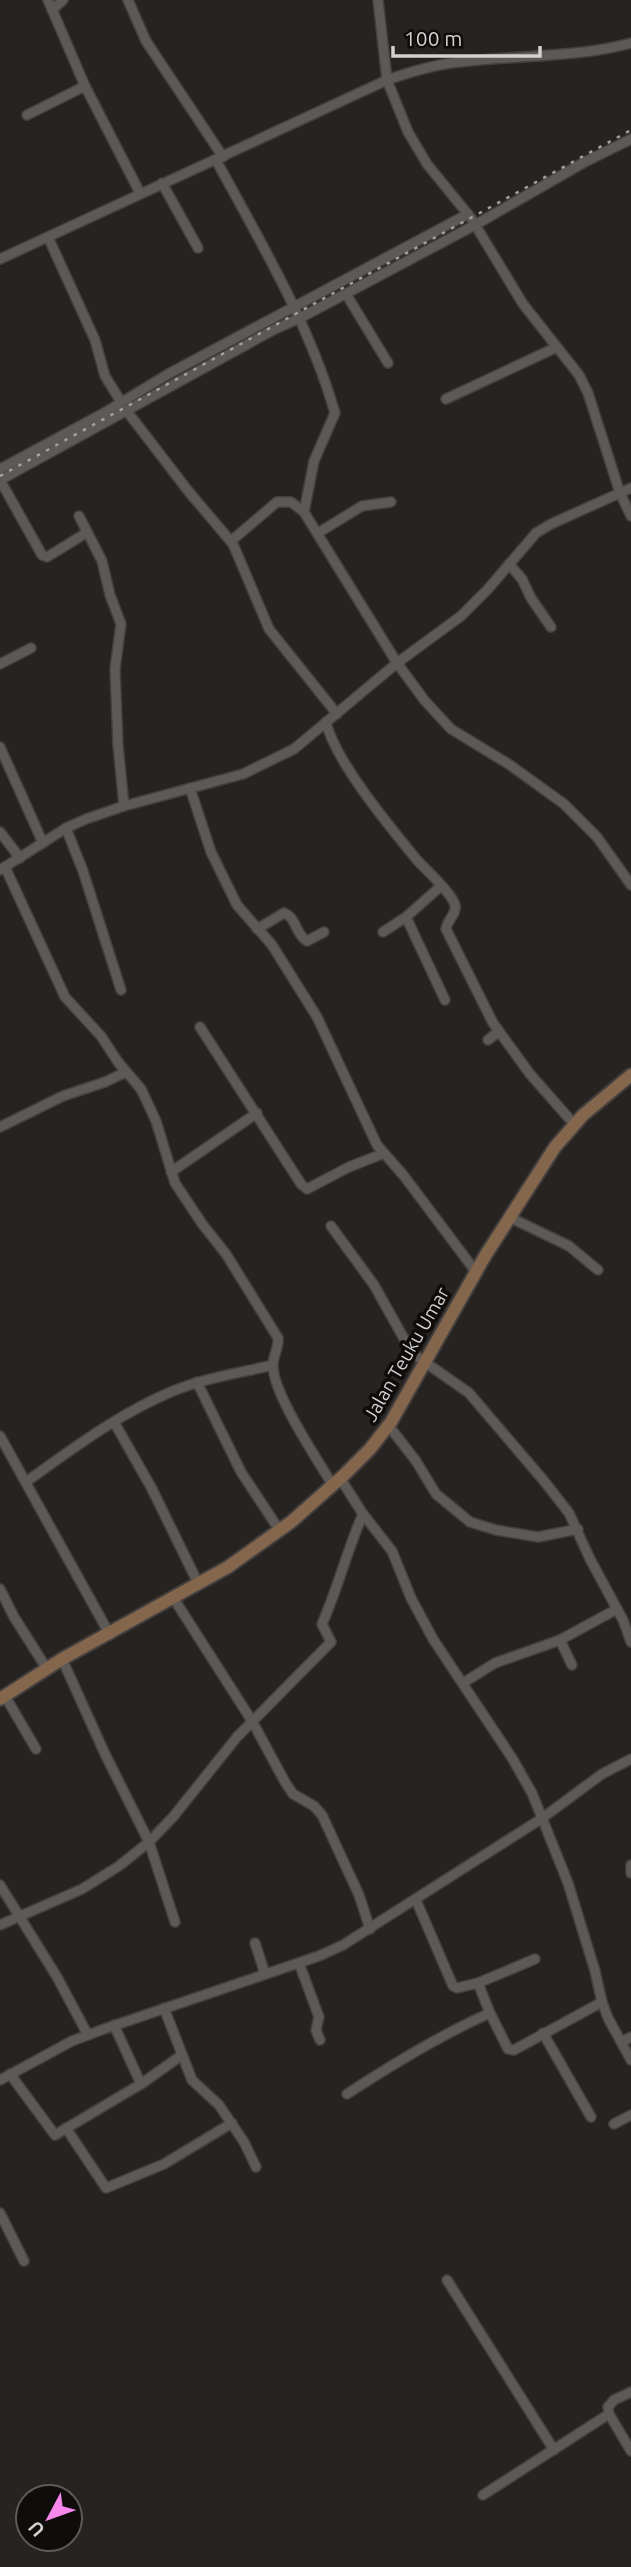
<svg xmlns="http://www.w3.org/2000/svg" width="631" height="2567" viewBox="0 0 631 2567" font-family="Ubuntu,sans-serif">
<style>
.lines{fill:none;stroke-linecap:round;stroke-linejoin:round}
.street-casing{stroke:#423f3e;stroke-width:12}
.secondary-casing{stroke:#423f3e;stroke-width:16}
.street{stroke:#5d5957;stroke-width:9}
.secondary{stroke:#84664c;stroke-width:12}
.rail{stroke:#a3a09f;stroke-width:2.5;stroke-dasharray:3.5 7;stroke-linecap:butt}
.labels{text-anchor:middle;stroke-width:7;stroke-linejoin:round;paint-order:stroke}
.street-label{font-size:19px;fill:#d3d1d0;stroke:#0e0d0c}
</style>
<rect width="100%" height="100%" fill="#262321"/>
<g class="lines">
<!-- street casing -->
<g class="street-casing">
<g id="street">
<path d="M48,0l37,86 55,107"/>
<path d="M128,0l18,41 77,116"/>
<path d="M378,0l9,80 21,52 19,32 44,54 52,86 56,71 9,18 32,100 11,23"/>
<path d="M52,10l11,-10"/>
<path d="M27,115l58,-29"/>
<path d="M216,160c45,83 93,163 119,253l-21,48 -10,51"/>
<path d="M162,183l36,65"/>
<path d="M48,237l47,103 10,36 16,26"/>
<path d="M0,259l387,-179c23,-8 48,-16 73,-18 57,-7 115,-4 171,-19"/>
<path d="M346,294l42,69"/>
<path d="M446,399l111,-52"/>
<path d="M126,410l63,82 44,52 36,85 68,85"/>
<path d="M0,469l104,-56 66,-40 298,-159"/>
<path d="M0,480l273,-150 27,-12 175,-93 108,-62 48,-24"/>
<path d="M0,480l42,75 5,2 39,-24"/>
<path d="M79,516l23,45 8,34 11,29 -6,45 3,76 6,61"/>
<path d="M318,533l44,-27 29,-4"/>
<path d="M231,541l46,-39h14l13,10 93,151 28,38 26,28 59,36 54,39 33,33 34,48"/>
<path d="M509,564l13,15 9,19 20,29"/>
<path d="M0,664l31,-16"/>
<path d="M326,722c9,39 64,105 91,138 9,10 35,33 38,45 2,9 -8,15 -9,24l47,94 37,51 44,50"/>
<path d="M0,747l43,96"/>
<path d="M190,788l21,64 26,53 35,40 45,72 60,128 27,31 72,96"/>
<path d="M66,828l17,43 38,119"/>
<path d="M0,832l20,26"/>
<path d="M5,867l60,130 36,39 17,26 23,27 15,32 19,62 28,42 23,29 52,84c1,10 -5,17 -5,27 -1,27 44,94 59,119"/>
<path d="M0,870l66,-42 20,-9 38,-13 119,-32 51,-25 103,-86 64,-47 27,-27 48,-56 15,-9 80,-36"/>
<path d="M406,917l39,83"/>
<path d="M257,929l27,-16c13,5 11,21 23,28l17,-9"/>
<path d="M383,932l23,-15 35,-31"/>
<path d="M200,1027l101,157 6,5 42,-22 33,-13"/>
<path d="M488,1040l11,-9"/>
<path d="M0,1127l63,-31 42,-14 21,-10"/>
<path d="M171,1172l86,-59"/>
<path d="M509,1217l60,29 29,24"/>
<path d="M331,1226l43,59 38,68 57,40 75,88 25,32 21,46 33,61 8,22"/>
<path d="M197,1382l44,90 39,59"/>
<path d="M114,1422l37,65 48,98"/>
<path d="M389,1426l27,35 20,33 34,28 26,8 42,7 40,-8"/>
<path d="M0,1436l110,199"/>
<path d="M340,1478l23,36 29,37 19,47 22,41 79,119 20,35 36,90 27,88 7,31 6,16 23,42"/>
<path d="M26,1482c46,-33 94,-69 147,-91 32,-13 66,-18 100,-26"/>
<path d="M0,1589l14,28 33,52"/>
<path d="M174,1599l78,122 33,61 8,12 21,12 8,9 37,80 11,34"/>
<path d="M560,1640l12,25"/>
<path d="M62,1659l43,95 44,88 26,80"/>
<path d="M463,1683l32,-20 65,-23 57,-31"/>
<path d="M5,1696l31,53"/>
<path d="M631,1865v8"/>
<path d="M0,1885l57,92 31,58"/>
<path d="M416,1900l37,86 4,2 21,-5 12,30 18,36 6,1 88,-48"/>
<path d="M0,1925l82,-36 37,-23 30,-24 24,-25 64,-80 94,-95 -9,-18c16,-36 25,-74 41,-110"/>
<path d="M255,1943l10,31"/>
<path d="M299,1963l20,54 -3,13 4,10"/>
<path d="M478,1983l57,-24"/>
<path d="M164,2008l28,72 27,25 25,37 12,25"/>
<path d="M114,2025l27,59"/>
<path d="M543,2033l48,84"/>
<path d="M621,2042l10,-5"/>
<path d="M10,2074l45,61 86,-51 41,-29"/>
<path d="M0,2080l72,-39 32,-12 215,-73 24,-11 198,-126 61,-45 29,-15"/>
<path d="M347,2094c46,-30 93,-59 143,-81"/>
<path d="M614,2124l17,-9"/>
<path d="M66,2128l40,60 58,-24 68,-41"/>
<path d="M0,2213l24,48"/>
<path d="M447,2280l107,170"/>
<path d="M631,2392l-17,8 -6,7 1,7 22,37"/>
<path d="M483,2495l126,-81"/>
</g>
</g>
<!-- secondary casing -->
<g class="secondary-casing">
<path id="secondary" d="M0,1699l62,-40 166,-92 63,-45 53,-47 26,-26 21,-27 94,-166 70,-109 28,-32 48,-40"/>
</g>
<!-- street -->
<use href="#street" class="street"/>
<!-- secondary -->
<use href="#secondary" class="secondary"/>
<!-- rail -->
<path class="rail" d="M0,476l631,-346"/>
</g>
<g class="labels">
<!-- street labels -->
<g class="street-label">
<text transform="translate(406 1354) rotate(-60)" y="7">Jalan Teuku Umar</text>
</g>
</g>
<!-- north arrow -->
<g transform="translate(49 2518) rotate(229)"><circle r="33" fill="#0e0d0c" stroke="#5d5b5a" stroke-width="2"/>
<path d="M0-5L12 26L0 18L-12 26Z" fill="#f788eb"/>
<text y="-10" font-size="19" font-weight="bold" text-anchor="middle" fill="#d3d1d0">U</text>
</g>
<!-- scale -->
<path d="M393 46v10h147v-10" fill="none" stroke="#d3d1d0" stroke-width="3.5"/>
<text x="404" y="46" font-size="21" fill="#d3d1d0" stroke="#0e0d0c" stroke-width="5" paint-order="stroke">100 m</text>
</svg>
